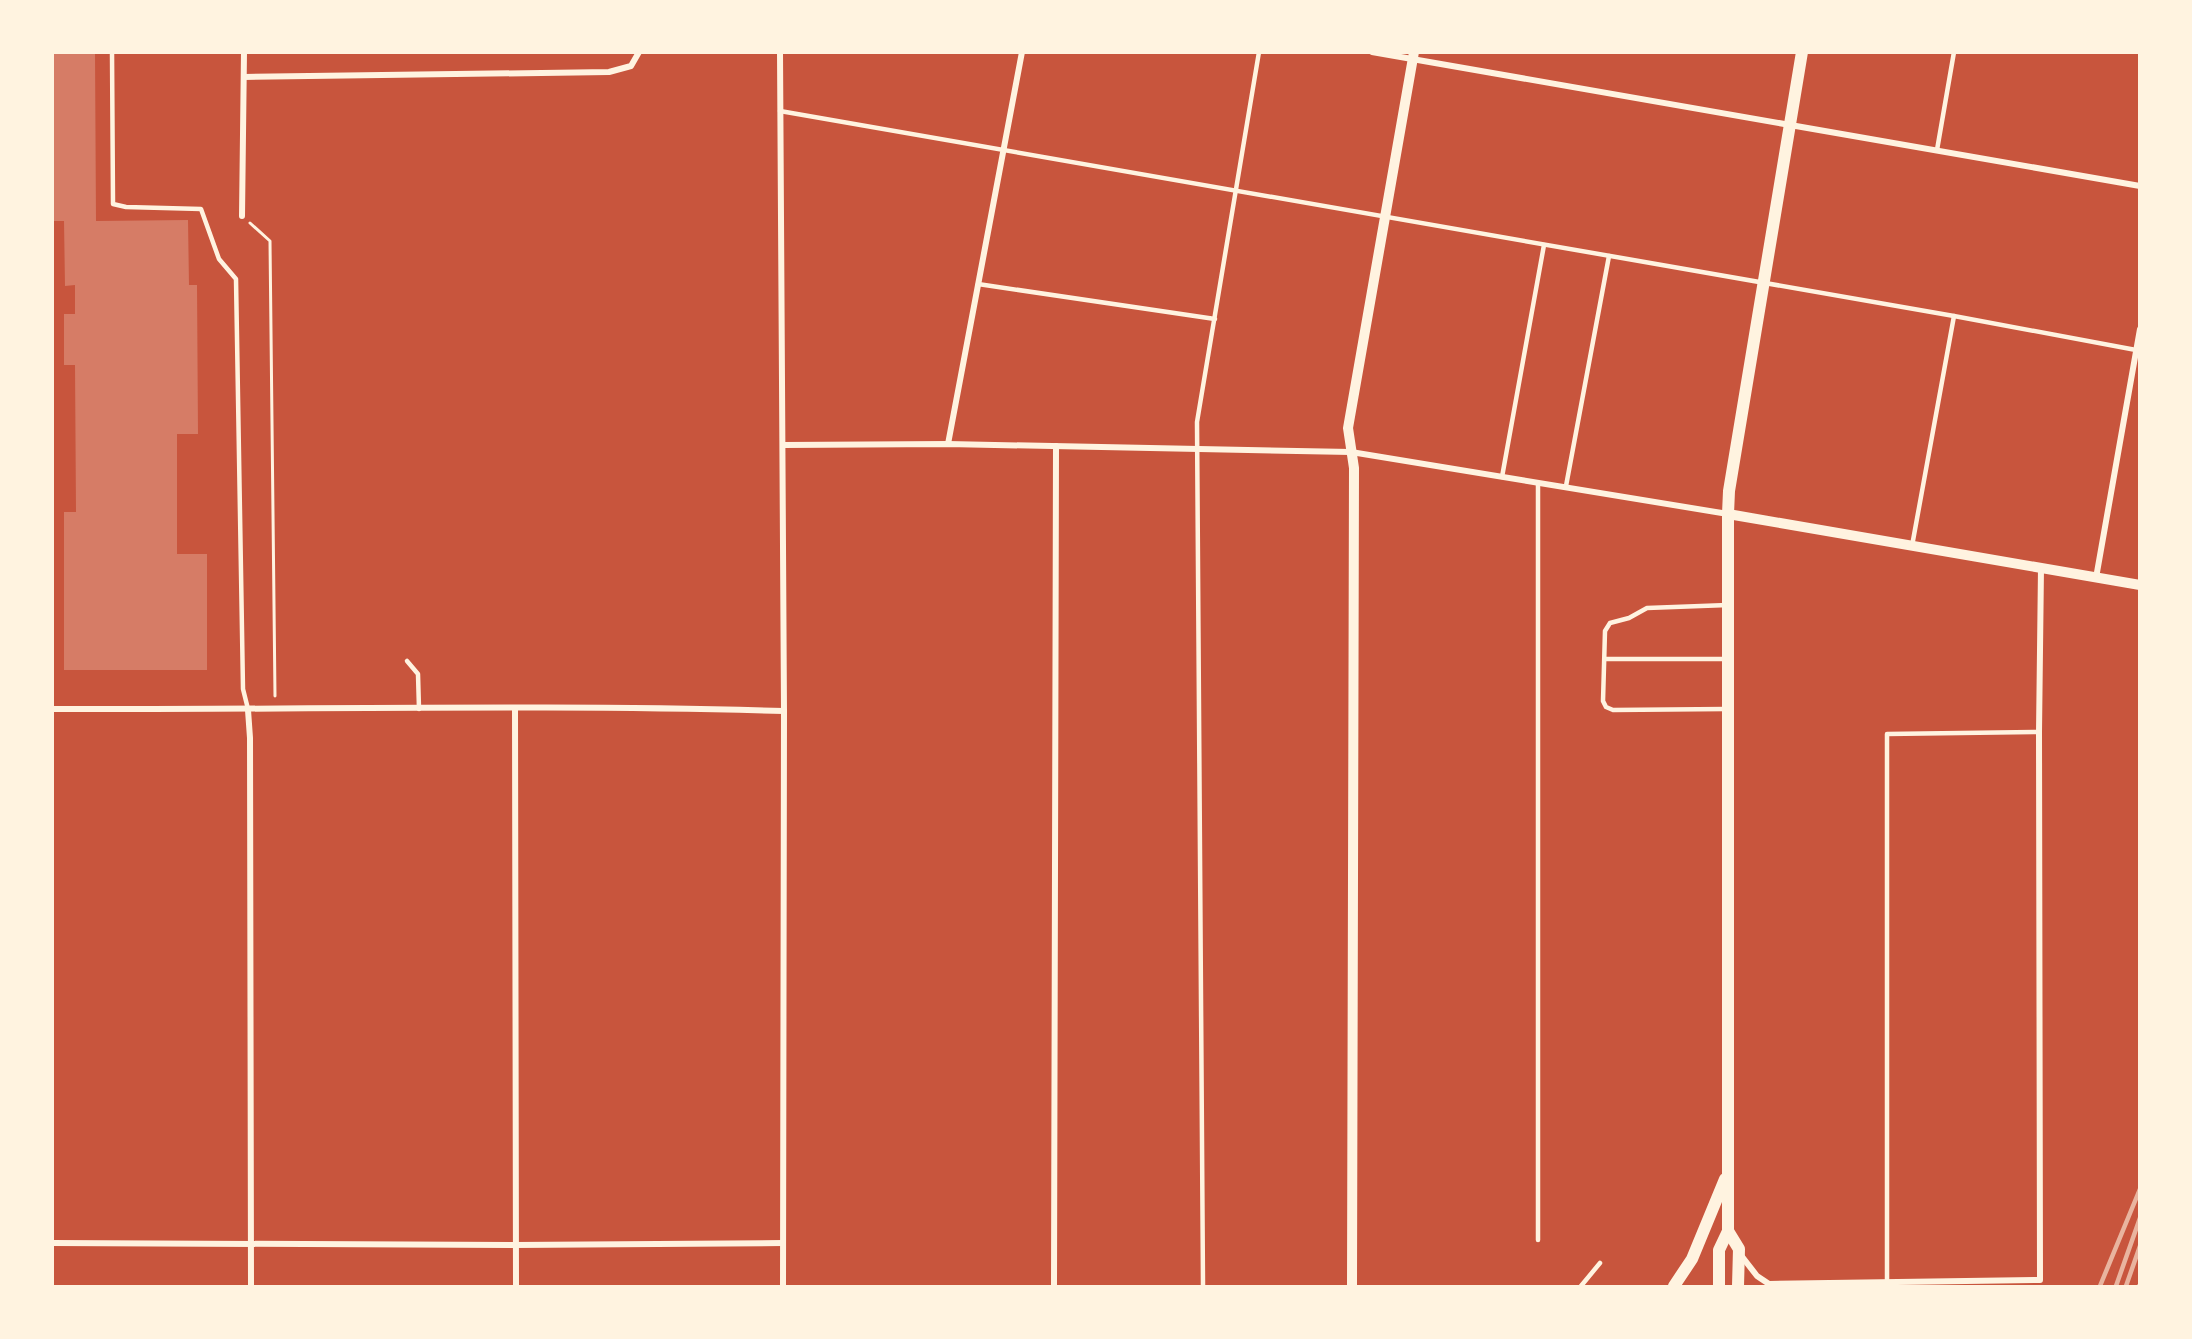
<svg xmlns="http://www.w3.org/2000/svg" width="2192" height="1339" viewBox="0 0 2192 1339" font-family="Raleway,sans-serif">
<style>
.building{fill:#d67c66}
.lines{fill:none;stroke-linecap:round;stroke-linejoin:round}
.path{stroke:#fff3e0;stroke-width:3}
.service{stroke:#fff3e0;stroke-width:4.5}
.minor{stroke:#fff3e0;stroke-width:6}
.tertiary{stroke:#fff3e0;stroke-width:10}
.secondary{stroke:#fff3e0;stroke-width:12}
.rail{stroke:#e9b49f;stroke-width:4.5}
</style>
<rect width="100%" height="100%" fill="#c8553d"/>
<!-- building -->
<path class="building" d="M52,52h43l1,169 92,-1 1,65h8l1,149h-21v120h30v116h-143v-158h12l-1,-147h-11v-51h11v-29l-10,1 -1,-65h-12z"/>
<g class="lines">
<!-- path -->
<path class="path" d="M250,223l20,18 5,455"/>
<!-- service -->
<g class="service">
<path d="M112,52l1,152 13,3 75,2 18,50 17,20 7,410 5,20"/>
<path d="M780,111l1174,205 182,34"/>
<path d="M1937,150l17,-98"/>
<path d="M978,284l237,35"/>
<path d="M1502,477l42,-232"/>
<path d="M1566,486l43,-230"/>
<path d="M1912,546l42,-230"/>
<path d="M1605,659h123"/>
<path d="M407,661l11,13 1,35"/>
<path d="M1726,709l-113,1 -7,-3 -3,-6 2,-70 5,-8 19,-5 18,-10 81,-3"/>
<path d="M1538,1240v-757"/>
<path d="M1203,1286l-6,-864 62,-370"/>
<path d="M1581,1286l19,-23"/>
<path d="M1887,1286v-552l152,-2"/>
</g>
<!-- minor -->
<g class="minor">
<path d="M780,52l4,659 -1,575"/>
<path d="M1372,52l768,134"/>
<path d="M244,77l365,-5 22,-6 8,-14"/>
<path d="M242,216l2,-164"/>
<path d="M948,444l74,-392"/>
<path d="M783,445l165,-1 403,8 377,62"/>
<path d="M2096,578l44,-249"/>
<path d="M515,708l1,578"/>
<path d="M52,709c244,1 488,-5 732,2"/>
<path d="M248,710l2,28 1,548"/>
<path d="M52,1243l463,2 268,-2"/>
<path d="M1740,1254l17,22 12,8 271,-4 -1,-548 2,-164"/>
<path d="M1054,1286l2,-840"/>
</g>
<!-- tertiary -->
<g class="tertiary">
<path d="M1728,514l412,71"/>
<path d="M1352,1286l2,-818 -6,-40 66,-376"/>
</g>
<!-- secondary -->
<g class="secondary">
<path d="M1728,1231l11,18 -1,37"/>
<path d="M1674,1286l18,-27 33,-80"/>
<path d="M1719,1286v-36l9,-19v-717l1,-23 73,-439"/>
</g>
<!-- rail -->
<g class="rail">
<path d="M2100,1286l40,-97"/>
<path d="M2116,1286l24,-68"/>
<path d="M2126,1286l14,-40"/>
<path d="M2139,1286h1"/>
</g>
</g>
<!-- border -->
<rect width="2192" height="1339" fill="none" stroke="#fff3e0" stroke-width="108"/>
</svg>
